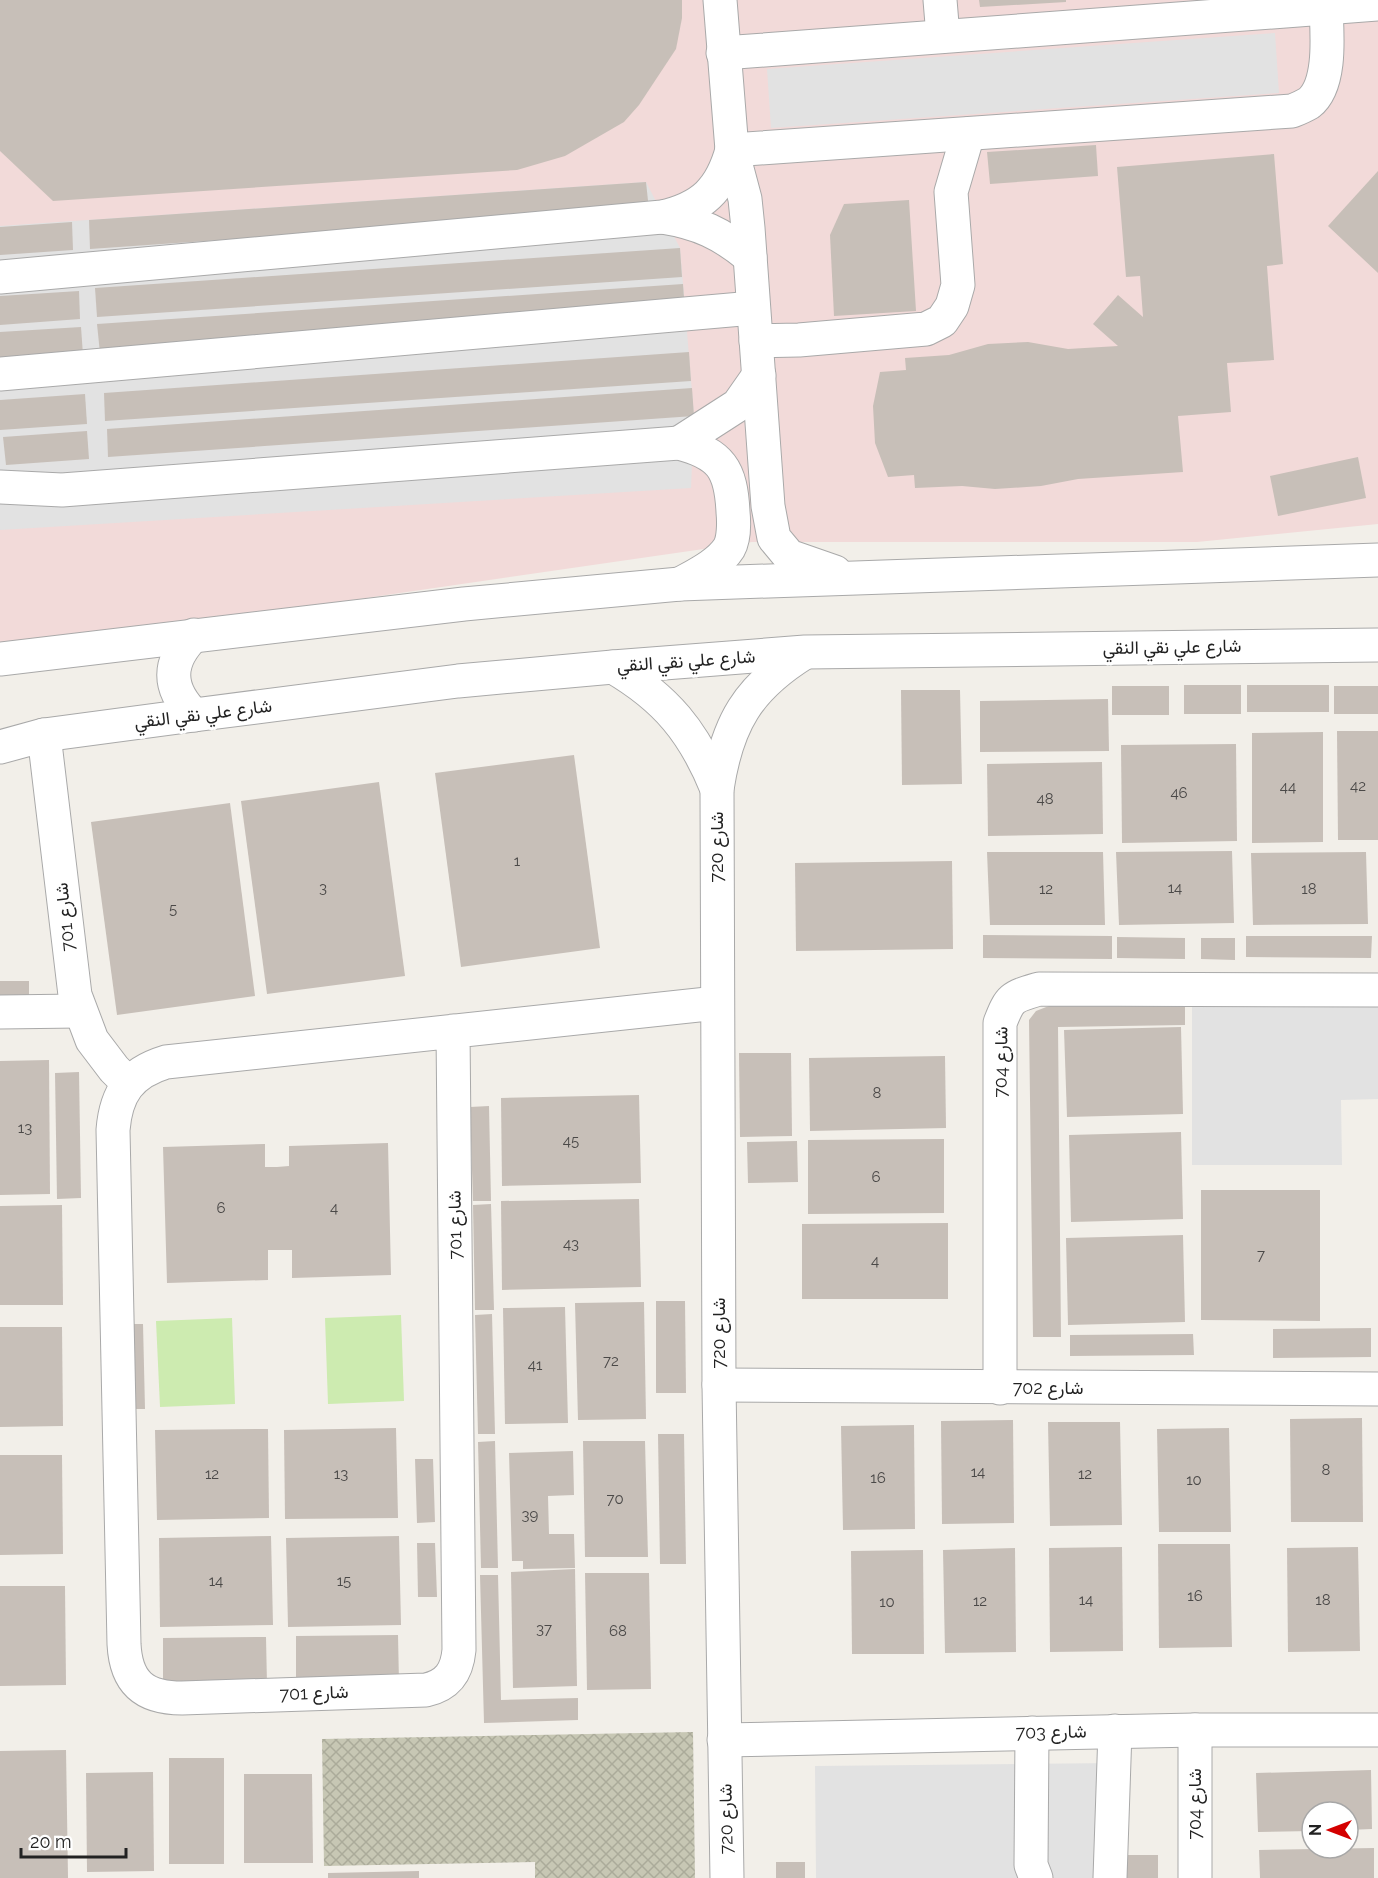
<svg xmlns="http://www.w3.org/2000/svg" width="1378" height="1878" viewBox="0 0 1378 1878" font-family="Raleway,Vazirmatn,sans-serif">
<style>
.commercial{fill:#f2dad9}
.construction{fill:url(#construction-cross-hatch)}
.garden{fill:#cdebb0}
.parking{fill:#e2e2e2}
.building{fill:#c7bfb8}
.lines{fill:none;stroke-linecap:round;stroke-linejoin:round}
.minor-casing{stroke:#a9a9a9;stroke-width:35}
.minor{stroke:#fff;stroke-width:33}
.labels{text-anchor:middle;stroke-width:6;stroke-linejoin:round;paint-order:stroke}
.number-label{font-size:15px;fill:#4b4948}
.street-label{font-size:18px;fill:#222;stroke:#fff}
</style>
<defs>
<pattern id="construction-cross-hatch" width="8" height="8" patternUnits="userSpaceOnUse" patternTransform="scale(1.5)"><rect width="8" height="8" fill="#c7c7b4"/><path d="M0 0l8 8M0 8l8-8" fill="none" stroke="#abab9a"/></pattern>
</defs>
<rect width="100%" height="100%" fill="#f2efe9"/>
<!-- commercial -->
<path class="commercial" d="M0,0h1378v524l-181,18h-445l-752,109z"/>
<!-- construction -->
<path class="construction" d="M693,1732l2,146h-160v-16l-211,4 -2,-127z"/>
<!-- garden -->
<g class="garden">
<path d="M401,1315l3,86 -76,3 -3,-86z"/>
<path d="M232,1318l3,86 -75,3 -4,-86z"/>
</g>
<!-- parking -->
<g class="parking">
<path d="M1275,33l4,60 -508,35 -4,-59z"/>
<path d="M646,182l34,66 14,168 -3,72 -691,42v-304z"/>
<path d="M1378,1005v94l-37,1 1,65h-150v-159z"/>
<path d="M1116,1763l1,115h-301l-1,-112z"/>
</g>
<!-- building -->
<g class="building">
<path d="M0,0h682v18l-6,31 -37,56 -15,17 -59,34 -48,14 -464,31 -53,-50z"/>
<path d="M979,0h87v2l-86,5z"/>
<path d="M1096,145l2,31 -108,8 -3,-32z"/>
<path d="M1274,154l9,110 -16,2 7,94 -47,3 4,49 -53,4 5,56 -105,7 -37,7 -46,3 -33,-3 -47,2 -1,-13 -26,2 -13,-34 -2,-37 7,-34 26,-2 -1,-12 44,-3 39,-11 40,-2 40,7 50,-3 -25,-22 25,-29 25,22 -3,-41 -14,1 -9,-110z"/>
<path d="M1378,171v102l-50,-47z"/>
<path d="M646,182l3,28 -559,39 -1,-29z"/>
<path d="M909,200l7,111 -82,5 -4,-81 14,-31z"/>
<path d="M72,222l1,28 -73,5v-28z"/>
<path d="M680,248l2,29 -585,40 -2,-29z"/>
<path d="M683,284l2,28 -585,41 -3,-29z"/>
<path d="M79,291l1,28 -80,6v-29z"/>
<path d="M81,327l2,28 -83,6v-29z"/>
<path d="M689,352l2,29 -586,40 -1,-28z"/>
<path d="M692,388l2,28 -586,41 -1,-28z"/>
<path d="M85,394l2,30 -87,6v-30z"/>
<path d="M87,431l2,28 -83,6 -3,-28z"/>
<path d="M1358,457l8,41 -88,18 -8,-40z"/>
<rect x="1184" y="685" width="57" height="29"/>
<rect x="1247" y="685" width="82" height="27"/>
<rect x="1112" y="686" width="57" height="29"/>
<rect x="1334" y="686" width="44" height="28"/>
<path d="M901,690h59l2,94 -60,1z"/>
<path d="M1108,699l1,52 -129,1v-51z"/>
<path d="M1337,731h41v109h-40z"/>
<path d="M1323,732v110l-71,1v-110z"/>
<path d="M1236,744l1,97 -115,2 -1,-98z"/>
<path d="M574,755l26,193 -139,19 -26,-194z"/>
<path d="M1102,762l1,72 -115,2 -1,-72z"/>
<path d="M379,782l26,194 -138,18 -26,-193z"/>
<path d="M230,803l25,193 -138,19 -26,-193z"/>
<path d="M1232,851l2,72 -115,2 -3,-73z"/>
<path d="M987,852h116l2,73h-115z"/>
<path d="M1366,852l2,72 -115,1 -2,-72z"/>
<path d="M952,861l1,88 -157,2 -1,-88z"/>
<path d="M983,935l129,1v23l-129,-1z"/>
<path d="M1246,936h126l-1,22 -125,-1z"/>
<path d="M1117,937l68,1v21l-68,-1z"/>
<path d="M1201,938h34v22l-34,-1z"/>
<path d="M0,981h29v23l-29,1z"/>
<path d="M1185,1001v24l-127,2 3,310h-28l-4,-317 7,-9 18,-7z"/>
<path d="M1181,1027l2,87 -116,3 -3,-87z"/>
<path d="M739,1053h52l1,83 -52,1z"/>
<path d="M945,1056l1,72 -136,3 -1,-73z"/>
<path d="M49,1060l1,134 -50,1v-134z"/>
<path d="M79,1072l2,126 -24,1 -2,-126z"/>
<path d="M639,1095l2,88 -139,3 -1,-88z"/>
<path d="M489,1106l2,95h-18l-3,-94z"/>
<path d="M1181,1132l2,87 -112,3 -2,-87z"/>
<path d="M944,1139v74l-136,1v-74z"/>
<path d="M797,1141l1,41 -50,1 -1,-41z"/>
<path d="M388,1143l3,132 -99,3v-28h-24v30l-101,3 -4,-136 102,-3v23h12l12,-1v-20z"/>
<path d="M1201,1190h119v131l-119,-1z"/>
<path d="M639,1199l2,88 -139,3 -1,-89z"/>
<path d="M491,1204l3,106h-19l-2,-105z"/>
<path d="M62,1205l1,100h-63v-99z"/>
<path d="M948,1223v76h-146v-75z"/>
<path d="M1183,1235l2,87 -117,3 -2,-87z"/>
<path d="M656,1301h29l1,92h-30z"/>
<path d="M644,1302l2,117 -68,1 -3,-117z"/>
<path d="M565,1307l3,116 -63,1 -2,-116z"/>
<path d="M492,1314l3,120h-17l-3,-119z"/>
<path d="M127,1324h16l2,85h-16z"/>
<path d="M0,1327h62l1,99 -63,1z"/>
<path d="M1371,1328v29l-98,1v-29z"/>
<path d="M1193,1334l1,21 -124,1v-21z"/>
<path d="M1362,1418l1,104h-72l-1,-103z"/>
<path d="M1013,1420l1,103 -72,1 -1,-103z"/>
<path d="M1048,1422h72l2,103 -72,1z"/>
<path d="M914,1425l1,104 -72,1 -2,-104z"/>
<path d="M396,1428l2,90 -113,1 -1,-89z"/>
<path d="M1229,1428l2,104h-72l-2,-103z"/>
<path d="M268,1429l1,89 -112,2 -2,-90z"/>
<path d="M658,1434h26l2,130h-26z"/>
<path d="M495,1441l3,127h-17l-3,-126z"/>
<path d="M583,1441h62l3,116h-63z"/>
<path d="M573,1451l1,44 -26,1 1,38h25l1,34 -52,1v-8h-11l-3,-108z"/>
<path d="M0,1455h62l1,99 -63,1z"/>
<path d="M415,1459h18l2,63 -18,1z"/>
<path d="M271,1536l2,89 -113,2 -1,-89z"/>
<path d="M399,1536l2,89 -113,2 -2,-89z"/>
<path d="M417,1543h18l2,54h-19z"/>
<path d="M1158,1544h72l2,103 -73,1z"/>
<path d="M1122,1547l1,104 -73,1 -1,-104z"/>
<path d="M1358,1547l2,104 -72,1 -1,-104z"/>
<path d="M1015,1548l1,104 -71,1 -2,-103z"/>
<path d="M923,1550l1,104h-72l-1,-103z"/>
<path d="M575,1569l2,117 -64,2 -2,-116z"/>
<path d="M585,1573h64l2,116 -64,1z"/>
<path d="M480,1575h18l3,125 77,-2v22l-94,3z"/>
<path d="M0,1586h65l1,99 -66,1z"/>
<path d="M398,1635l1,48 -103,1v-48z"/>
<path d="M266,1637l1,48h-104v-47z"/>
<path d="M66,1750l2,128h-68v-127z"/>
<rect x="169" y="1758" width="55" height="106"/>
<path d="M1371,1770l1,59 -24,1v-18h-36v19l-54,1 -2,-59z"/>
<path d="M153,1772l1,99 -67,1 -1,-99z"/>
<path d="M244,1774h68l1,89h-69z"/>
<path d="M1374,1848v30h-114l-1,-28z"/>
<rect x="1127" y="1855" width="31" height="23"/>
<rect x="776" y="1862" width="29" height="16"/>
<path d="M419,1871v7h-91v-5z"/>
</g>
<g class="lines">
<!-- minor casing -->
<g class="minor-casing">
<g id="minor">
<path d="M720,0l12,150 13,49 3,29 20,278 6,32 15,18 46,16"/>
<path d="M940,0l3,36"/>
<path d="M723,53l655,-49"/>
<path d="M732,150l560,-39c5,-2 12,-5 17,-8 23,-18 18,-70 17,-95"/>
<path d="M662,217c37,6 59,16 88,40"/>
<path d="M0,277l662,-60c40,-9 59,-27 70,-67"/>
<path d="M756,341l43,-1 127,-11 16,-8 10,-15 6,-21 -7,-93 17,-58"/>
<path d="M0,374l753,-66"/>
<path d="M679,443l59,-38 21,-30"/>
<path d="M0,487l62,3 617,-47c42,11 52,26 54,69 1,10 1,27 -4,36 -10,16 -33,27 -49,36"/>
<path d="M0,659l464,-55 216,-20 698,-24"/>
<path d="M613,667c53,31 81,65 104,122"/>
<path d="M194,715c-27,-27 -27,-53 0,-80"/>
<path d="M44,735l31,260 17,45 22,29 14,14"/>
<path d="M0,747l44,-12 150,-20 264,-34 155,-14 192,-15 573,-7"/>
<path d="M0,1012l79,-1"/>
<path d="M453,1031l6,619c-2,22 -11,35 -33,40l-244,8c-38,0 -56,-15 -58,-54l-11,-514c3,-37 17,-57 53,-68l551,-59"/>
<path d="M719,1385l659,4"/>
<path d="M1000,1388v-365c10,-26 12,-26 39,-34l339,1"/>
<path d="M1195,1730v148"/>
<path d="M1032,1733l-1,132 5,13"/>
<path d="M724,1740l471,-10h183"/>
<path d="M727,1878l-8,-493 -2,-596c10,-66 31,-101 87,-136"/>
<path d="M1110,1878l5,-147"/>
</g>
</g>
<!-- minor -->
<use href="#minor" class="minor"/>
</g>
<g class="labels">
<!-- number labels -->
<g class="number-label">
<text x="1358" y="791">42</text>
<text x="1288" y="792">44</text>
<text x="1179" y="798">46</text>
<text x="1045" y="804">48</text>
<text x="517" y="866">1</text>
<text x="323" y="893">3</text>
<text x="1175" y="893">14</text>
<text x="1046" y="894">12</text>
<text x="1309" y="894">18</text>
<text x="173" y="914">5</text>
<text x="877" y="1098">8</text>
<text x="25" y="1133">13</text>
<text x="571" y="1146">45</text>
<text x="876" y="1182">6</text>
<text x="221" y="1213">6</text>
<text x="334" y="1213">4</text>
<text x="571" y="1249">43</text>
<text x="1261" y="1260">7</text>
<text x="875" y="1266">4</text>
<text x="611" y="1366">72</text>
<text x="535" y="1370">41</text>
<text x="1326" y="1475">8</text>
<text x="978" y="1477">14</text>
<text x="212" y="1479">12</text>
<text x="341" y="1479">13</text>
<text x="1085" y="1479">12</text>
<text x="878" y="1483">16</text>
<text x="1194" y="1485">10</text>
<text x="615" y="1504">70</text>
<text x="530" y="1520">39</text>
<text x="216" y="1586">14</text>
<text x="344" y="1586">15</text>
<text x="1195" y="1601">16</text>
<text x="1086" y="1605">14</text>
<text x="1323" y="1605">18</text>
<text x="980" y="1606">12</text>
<text x="887" y="1607">10</text>
<text x="544" y="1634">37</text>
<text x="618" y="1636">68</text>
</g>
<!-- street labels -->
<g class="street-label">
<text transform="translate(1172 647) rotate(-1)" y="6">شارع علي نقي النقي</text>
<text transform="translate(686 661) rotate(-4)" y="6">شارع علي نقي النقي</text>
<text transform="translate(203 714) rotate(-7)" y="6">شارع علي نقي النقي</text>
<text transform="translate(717 847) rotate(-90)" y="6">شارع 720</text>
<text transform="translate(65 917) rotate(-96)" y="6">شارع 701</text>
<text transform="translate(1001 1062) rotate(-89)" y="6">شارع 704</text>
<text transform="translate(455 1225) rotate(-91)" y="6">شارع 701</text>
<text transform="translate(719 1333) rotate(-90)" y="6">شارع 720</text>
<text x="1048" y="1394">شارع 702</text>
<text transform="translate(314 1693) rotate(-2)" y="6">شارع 701</text>
<text transform="translate(1051 1732) rotate(-1)" y="6">شارع 703</text>
<text transform="translate(1195 1804) rotate(-90)" y="6">شارع 704</text>
<text transform="translate(726 1819) rotate(-91)" y="6">شارع 720</text>
</g>
</g>
<!-- north arrow -->
<g transform="translate(1330 1830) rotate(270)"><circle r="28" fill="#ffffff" stroke="#a7a7a7" stroke-width="1.5"/>
<path d="M0-4.5L10 22L0 15L-10 22Z" fill="#d40000"/>
<text y="-9" font-size="16" font-weight="bold" text-anchor="middle" fill="#222222">N</text>
</g>
<!-- scale -->
<path d="M21 1848v9h105v-9" fill="none" stroke="#222222" stroke-width="3"/>
<text x="30" y="1848" font-size="18" fill="#222222" stroke="#ffffff" stroke-width="4.5" paint-order="stroke">20 m</text>
</svg>
